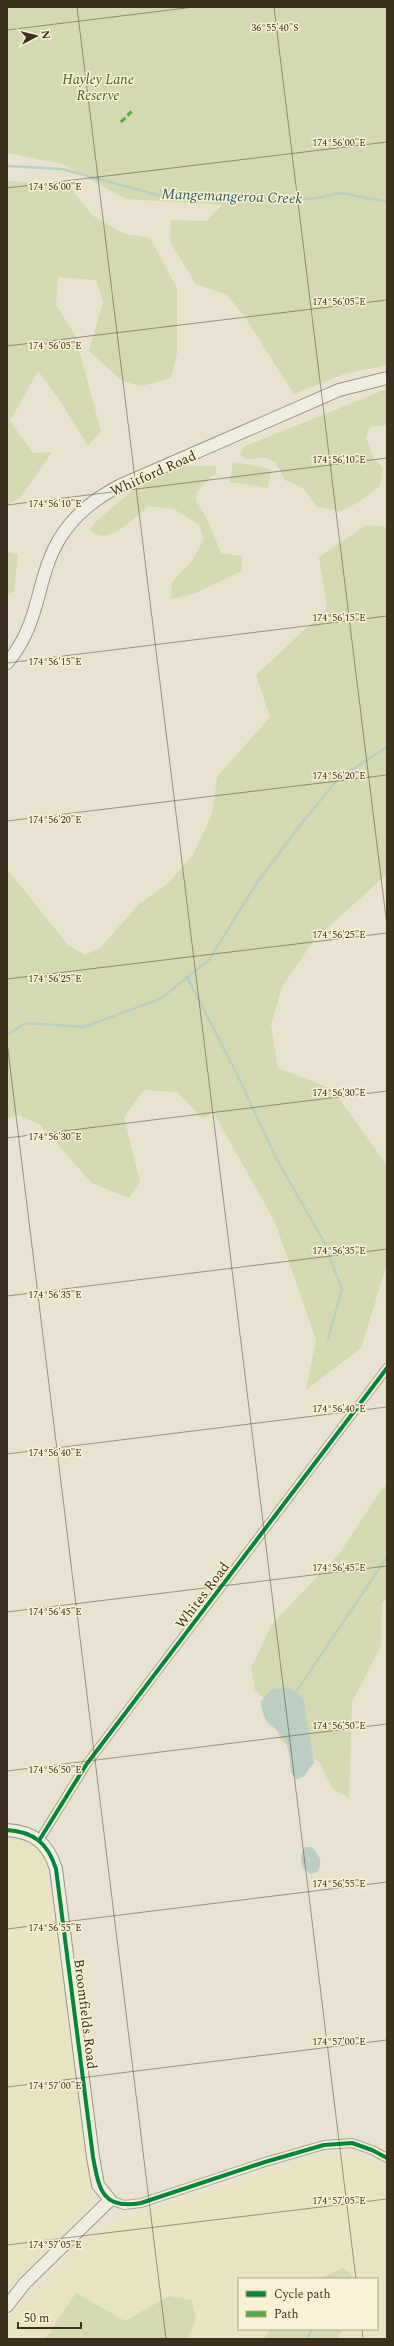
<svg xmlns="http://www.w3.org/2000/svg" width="394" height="2346" viewBox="0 0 394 2346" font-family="Spectral,serif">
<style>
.farmland{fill:#e8e3c0;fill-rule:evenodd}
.green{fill:#d5d9b1}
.water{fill:#bacec3}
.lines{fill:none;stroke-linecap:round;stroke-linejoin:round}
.stream{stroke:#bacec3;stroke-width:2.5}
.street-casing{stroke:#ada798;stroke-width:10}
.secondary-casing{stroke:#9d9688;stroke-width:14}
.street{stroke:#efece2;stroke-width:8}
.secondary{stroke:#efece2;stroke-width:12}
.quiet{stroke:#55ab43;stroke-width:3;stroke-dasharray:6 3;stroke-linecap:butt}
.cycleway-casing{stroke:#f8f1d6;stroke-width:6}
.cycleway{stroke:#00873e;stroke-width:4}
.ticks{fill:none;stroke:#3e301e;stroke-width:1;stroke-opacity:0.45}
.labels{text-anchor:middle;stroke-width:3;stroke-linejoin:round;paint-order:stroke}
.park-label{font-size:14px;font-style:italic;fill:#495c24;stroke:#f8f1d6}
.street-label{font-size:14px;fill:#3e301e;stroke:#f8f1d6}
.water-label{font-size:15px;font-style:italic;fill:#2d5e5e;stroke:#f8f1d6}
.ticks-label{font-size:10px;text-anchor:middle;fill:#3e301e;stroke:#f8f1d6;stroke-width:3;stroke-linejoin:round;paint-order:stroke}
</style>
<rect width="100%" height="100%" fill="#e8e2d0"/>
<!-- farmland -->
<g class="farmland">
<path d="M7,1836h13l19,9 6,16 46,340 -84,88z"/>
<path d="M350,2154l37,15v170h-380v-19l88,-87 26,-14 190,-60zM239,2279h138v50h-138z"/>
</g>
<!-- green -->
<g class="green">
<path d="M7,7h380v358l-43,9 -50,20 -50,-78 -17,-21 -31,-11 -26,-42 1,-22 35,1 16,-16 -96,-6 -63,-35 -56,-11z"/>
<path d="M7,181l19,1 46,8 21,26 32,18 25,4 27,50v65l-6,25 -30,8 -19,-5 -33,-30 14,-49 -7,-22 -38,-3 -2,28 19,30 26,96 -13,15 -29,-47 -21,-28 -28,50 23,32 19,-1 -31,45 -14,8z"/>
<path d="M387,389v36l-17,2 -4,11 8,21 9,9 -3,18 -21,16 -18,9 -24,-4 -14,-19 -18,-8 -10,-18 -10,-4 -20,1 -5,-5 5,-8z"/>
<path d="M233,462l38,7 -3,19 -38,-6z"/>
<path d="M182,466h34v7l-19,18 -1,9 13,23 12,30 21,3v15l-49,23 -22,5 1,-17 20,-21 12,-22 -5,-14 -25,-16 -26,-3c-13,11 -40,42 -58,24l5,-8 49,-41z"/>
<path d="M366,525l21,2v347l-73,66 -32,47 -11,38 7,43 54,21 55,76v99l-26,84 -55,42 10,-50 -41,-118 -62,-110 -10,7 -26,-27 -33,-2 -20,27 16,65 -11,16 -37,-15 -52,-58 -21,-10 -12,3v-249l61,76 17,10 16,-8 38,-43 27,-19 27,-30 19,-41 5,-37 53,-60 -14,-42 71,-66 -8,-52z"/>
<path d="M7,552l11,2 -4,37 -7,3z"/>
<path d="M387,1485v113l-5,5 -1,43 -29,56 -3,96 -16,-9 -14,-27 -39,-22 -12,-37 -13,-13 -4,-22 21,-44 68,-71 41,-63z"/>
<path d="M343,2268l13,11h-40z"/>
<path d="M76,2293l49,28 44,-25 23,4 4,20 -9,19h-142z"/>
<path d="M270,2329h73l-6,10h-73z"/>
</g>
<!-- water -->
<g class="water">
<path d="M287,1687l16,11 11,65 -11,14 -6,2 -6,-6c-1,-11 -1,-24 -7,-34 -9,-17 -18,-7 -23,-35v-3l10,-11z"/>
<path d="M304,1847h7c8,8 13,14 6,25l-7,2 -8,-7 -1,-11z"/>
</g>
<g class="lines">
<!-- stream -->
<g class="stream">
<path d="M7,166l55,3 106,29 143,1 31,-6 45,9"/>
<path d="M187,977l49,95 40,86 47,82 19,49 -14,50"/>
<path d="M7,1035l18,-12 59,4 76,-28 49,-39 47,-76 45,-60 37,-45 49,-32"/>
<path d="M296,1692l91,-135"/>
<path d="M307,2339l5,-10"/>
</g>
<!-- street casing -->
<g class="street-casing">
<g id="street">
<path d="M40,1839l46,-74 301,-397"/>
<path d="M110,2200l14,5 17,-2 124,-41 59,-17 28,-2 20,7 15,8"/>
</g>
</g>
<!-- secondary casing -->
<g class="secondary-casing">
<g id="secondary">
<path d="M7,663c35,-41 28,-84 53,-125 15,-24 35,-39 59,-52l220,-96 48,-12"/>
<path d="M7,1830c27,2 41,13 49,39l37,288 5,28 12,15 -85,83 -18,23"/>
</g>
</g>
<!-- street -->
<use href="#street" class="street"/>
<!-- secondary -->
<use href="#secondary" class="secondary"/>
<!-- quiet -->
<path class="quiet" d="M121,122l12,-12"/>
<!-- cycleway casing -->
<g class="cycleway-casing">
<g id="cycleway">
<path d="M7,1830c27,2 41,13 49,39l37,288c6,32 9,53 48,46l124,-41 59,-17 28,-2 20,7 15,8"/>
<path d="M40,1839l46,-74 301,-397"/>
</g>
</g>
<!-- cycleway -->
<use href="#cycleway" class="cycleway"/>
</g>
<!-- ticks -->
<path class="ticks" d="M77,7l279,2272M274,7l113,919M7,30l187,-23M7,188l380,-46M7,346l380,-46M7,505l380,-47M7,663l380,-47M7,821l380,-46M7,979l380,-46M7,1042l159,1297M7,1138l380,-47M7,1296l380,-47M7,1454l380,-47M7,1612l380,-46M7,1771l380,-47M7,1929l380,-47M7,2087l380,-47M7,2245l380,-46M362,2329l1,10"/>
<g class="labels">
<!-- park labels -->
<g class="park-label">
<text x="98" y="84">Hayley Lane<tspan x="98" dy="16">Reserve</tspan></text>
</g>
<!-- street labels -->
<g class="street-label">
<text transform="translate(153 473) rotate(-24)" y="5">Whitford Road</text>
<text transform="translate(202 1595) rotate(-53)" y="5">Whites Road</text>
<text transform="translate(86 2014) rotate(83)" y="5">Broomfields Road</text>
</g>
<!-- water labels -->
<g class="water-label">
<text transform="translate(232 196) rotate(2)" y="5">Mangemangeroa Creek</text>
</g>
</g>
<g class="ticks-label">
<text x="275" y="31">36°55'40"S</text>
<text x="339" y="146">174°56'00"E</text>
<text x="55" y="190">174°56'00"E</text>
<text x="339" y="305">174°56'05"E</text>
<text x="55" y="349">174°56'05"E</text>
<text x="339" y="463">174°56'10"E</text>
<text x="55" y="507">174°56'10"E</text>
<text x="339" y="621">174°56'15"E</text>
<text x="55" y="665">174°56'15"E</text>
<text x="339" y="779">174°56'20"E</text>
<text x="55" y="823">174°56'20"E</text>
<text x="339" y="938">174°56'25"E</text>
<text x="55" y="982">174°56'25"E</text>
<text x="339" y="1096">174°56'30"E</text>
<text x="55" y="1140">174°56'30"E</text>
<text x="339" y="1254">174°56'35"E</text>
<text x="55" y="1298">174°56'35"E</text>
<text x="339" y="1412">174°56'40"E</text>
<text x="55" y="1456">174°56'40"E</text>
<text x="339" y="1571">174°56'45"E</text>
<text x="55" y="1615">174°56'45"E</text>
<text x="339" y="1729">174°56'50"E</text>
<text x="55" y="1773">174°56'50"E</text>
<text x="339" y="1887">174°56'55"E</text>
<text x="55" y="1931">174°56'55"E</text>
<text x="339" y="2045">174°57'00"E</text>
<text x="55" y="2089">174°57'00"E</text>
<text x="339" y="2204">174°57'05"E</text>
<text x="55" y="2248">174°57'05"E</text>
</g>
<!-- border -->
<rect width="394" height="2346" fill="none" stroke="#3e301e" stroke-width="16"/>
<!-- legend -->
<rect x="238" y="2278" width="140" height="52" fill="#f8f1d6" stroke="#aea48c"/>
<rect x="246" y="2291" width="20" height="6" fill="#00873e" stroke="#aea48c"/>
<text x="274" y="2298" font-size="12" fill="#3e301e">Cycle path</text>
<rect x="246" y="2311" width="20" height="6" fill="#55ab43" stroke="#aea48c"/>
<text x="274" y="2318" font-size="12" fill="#3e301e">Path</text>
<!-- north arrow -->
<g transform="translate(36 36) rotate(83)" stroke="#f8f1d6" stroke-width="3" paint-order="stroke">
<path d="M0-3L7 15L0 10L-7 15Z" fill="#3e301e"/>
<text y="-6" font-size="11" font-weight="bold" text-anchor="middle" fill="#3e301e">N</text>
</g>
<!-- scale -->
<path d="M18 2322v6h63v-6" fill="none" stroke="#3e301e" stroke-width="2"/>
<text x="24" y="2322" font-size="12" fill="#3e301e" stroke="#f8f1d6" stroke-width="3" paint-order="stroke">50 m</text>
</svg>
